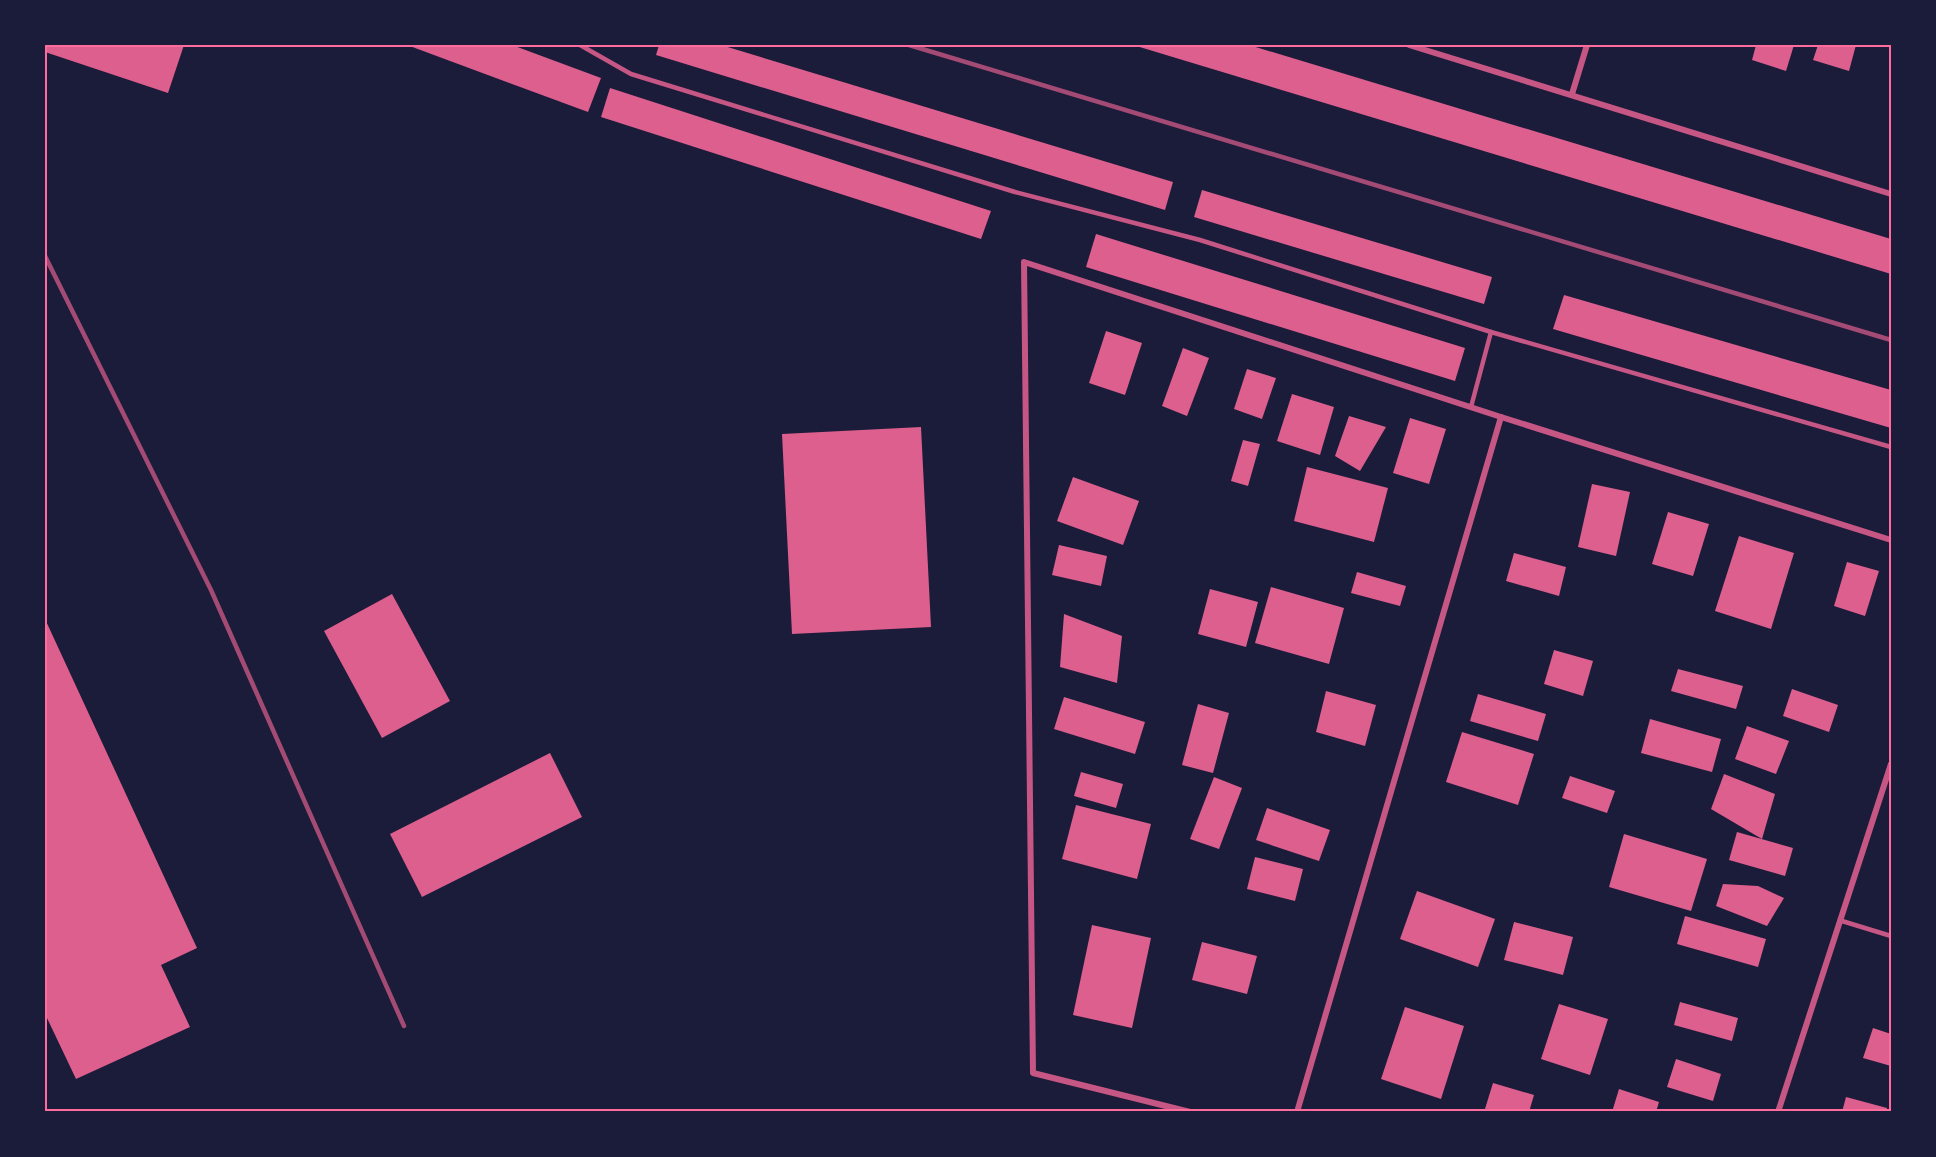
<svg xmlns="http://www.w3.org/2000/svg" width="1936" height="1157" viewBox="0 0 1936 1157" font-family="'Source Sans 3',sans-serif">
<style>
.building{fill:#dd5f8e}
.lines{fill:none;stroke-linecap:round;stroke-linejoin:round}
.service{stroke:#c65784;stroke-width:4.5}
.minor{stroke:#c65784;stroke-width:6}
.rail{stroke:#a44b75;stroke-width:4.5}
.neatline{fill:none;stroke:#ff6b9d;stroke-width:2}
</style>
<rect width="100%" height="100%" fill="#1b1b3a"/>
<!-- building -->
<g class="building">
<path d="M45,45h139l-16,48 -123,-41z"/>
<path d="M407,45h105l89,33 -13,34z"/>
<path d="M659,45h62l452,137 -8,28 -509,-155z"/>
<path d="M1133,45h116l642,194v35z"/>
<path d="M1756,45h38l-8,26 -34,-11z"/>
<path d="M1818,45h38l-7,26 -36,-11z"/>
<path d="M610,88l381,123 -10,28 -380,-122z"/>
<path d="M1202,190l290,87 -8,27 -290,-87z"/>
<path d="M1096,234l369,114 -10,33 -369,-114z"/>
<path d="M1564,295l327,95v38l-338,-99z"/>
<path d="M1106,331l36,12 -17,52 -36,-12z"/>
<path d="M1183,348l26,10 -22,58 -25,-10z"/>
<path d="M1247,369l29,9 -14,41 -28,-10z"/>
<path d="M1292,394l42,13 -14,48 -43,-14z"/>
<path d="M1349,416l37,11 -26,44 -25,-15z"/>
<path d="M1410,418l36,11 -17,55 -36,-11z"/>
<path d="M921,427l10,200 -139,7 -10,-200z"/>
<path d="M1243,440l17,4 -12,42 -17,-5z"/>
<path d="M1307,467l81,21 -14,54 -80,-21z"/>
<path d="M1073,477l66,24 -16,44 -66,-24z"/>
<path d="M1592,484l38,8 -14,64 -38,-9z"/>
<path d="M1668,512l41,12 -16,52 -41,-12z"/>
<path d="M1739,536l55,17 -23,76 -56,-18z"/>
<path d="M1059,545l48,11 -6,30 -49,-11z"/>
<path d="M1514,553l52,14 -7,29 -53,-15z"/>
<path d="M1847,562l32,9 -14,45 -31,-10z"/>
<path d="M1357,572l49,14 -6,20 -49,-13z"/>
<path d="M1271,587l73,21 -15,56 -74,-21z"/>
<path d="M1210,589l48,13 -12,45 -48,-13z"/>
<path d="M392,594l58,107 -68,37 -58,-107z"/>
<path d="M1064,614l58,22 -5,47 -57,-16z"/>
<path d="M45,619l152,329 -36,17 29,62 -114,52 -29,-61 -2,1z"/>
<path d="M1554,650l39,11 -10,35 -39,-12z"/>
<path d="M1678,669l65,17 -7,23 -65,-18z"/>
<path d="M1792,689l46,16 -9,27 -46,-16z"/>
<path d="M1326,691l50,14 -11,41 -49,-14z"/>
<path d="M1478,694l68,20 -8,27 -68,-20z"/>
<path d="M1064,697l81,25 -10,32 -81,-25z"/>
<path d="M1198,704l31,9 -16,60 -31,-8z"/>
<path d="M1650,719l71,20 -9,33 -71,-19z"/>
<path d="M1747,726l42,15 -13,33 -41,-15z"/>
<path d="M1462,732l72,22 -16,51 -72,-23z"/>
<path d="M550,753l32,64 -160,80 -32,-63z"/>
<path d="M1081,772l42,12 -7,24 -42,-12z"/>
<path d="M1724,774l51,20 -13,45 -51,-30z"/>
<path d="M1570,776l45,15 -8,22 -45,-15z"/>
<path d="M1214,777l28,11 -23,61 -29,-10z"/>
<path d="M1076,805l75,19 -14,55 -75,-20z"/>
<path d="M1267,808l63,22 -11,31 -63,-21z"/>
<path d="M1737,832l56,16 -8,28 -56,-16z"/>
<path d="M1624,834l83,25 -16,52 -82,-24z"/>
<path d="M1255,857l48,12 -8,32 -48,-12z"/>
<path d="M1723,884l35,2 26,12 -17,28 -51,-20z"/>
<path d="M1417,891l78,28 -17,48 -78,-28z"/>
<path d="M1685,916l81,23 -8,28 -81,-23z"/>
<path d="M1514,922l59,15 -10,38 -59,-15z"/>
<path d="M1092,925l59,13 -19,90 -59,-13z"/>
<path d="M1202,942l55,14 -10,38 -55,-14z"/>
<path d="M1680,1002l58,16 -6,23 -58,-16z"/>
<path d="M1559,1004l49,15 -18,56 -49,-16z"/>
<path d="M1405,1007l59,19 -23,73 -60,-20z"/>
<path d="M1873,1028l18,6v32l-28,-8z"/>
<path d="M1676,1059l45,15 -8,27 -46,-14z"/>
<path d="M1493,1083l41,12 -5,17h-45z"/>
<path d="M1619,1089l40,13 -3,10h-44z"/>
<path d="M1846,1097l41,11 -1,4h-44z"/>
</g>
<g class="lines">
<!-- service -->
<g class="service">
<path d="M580,45l51,29 384,118 185,48 291,92 -20,75"/>
<path d="M1491,332l400,115"/>
<path d="M1842,921l49,15"/>
</g>
<!-- minor -->
<g class="minor">
<path d="M1409,45l482,149"/>
<path d="M1572,94l15,-49"/>
<path d="M1190,1112l-157,-39 -9,-811 477,155 390,123"/>
<path d="M1297,1112l204,-695"/>
<path d="M1778,1112l113,-348"/>
</g>
<!-- rail -->
<g class="rail">
<path d="M909,45l982,295"/>
<path d="M45,256l166,334 193,436"/>
</g>
</g>
<!-- border -->
<rect width="1936" height="1157" fill="none" stroke="#1b1b3a" stroke-width="93"/>
<rect x="46" y="46" width="1844" height="1064" class="neatline"/>
</svg>
